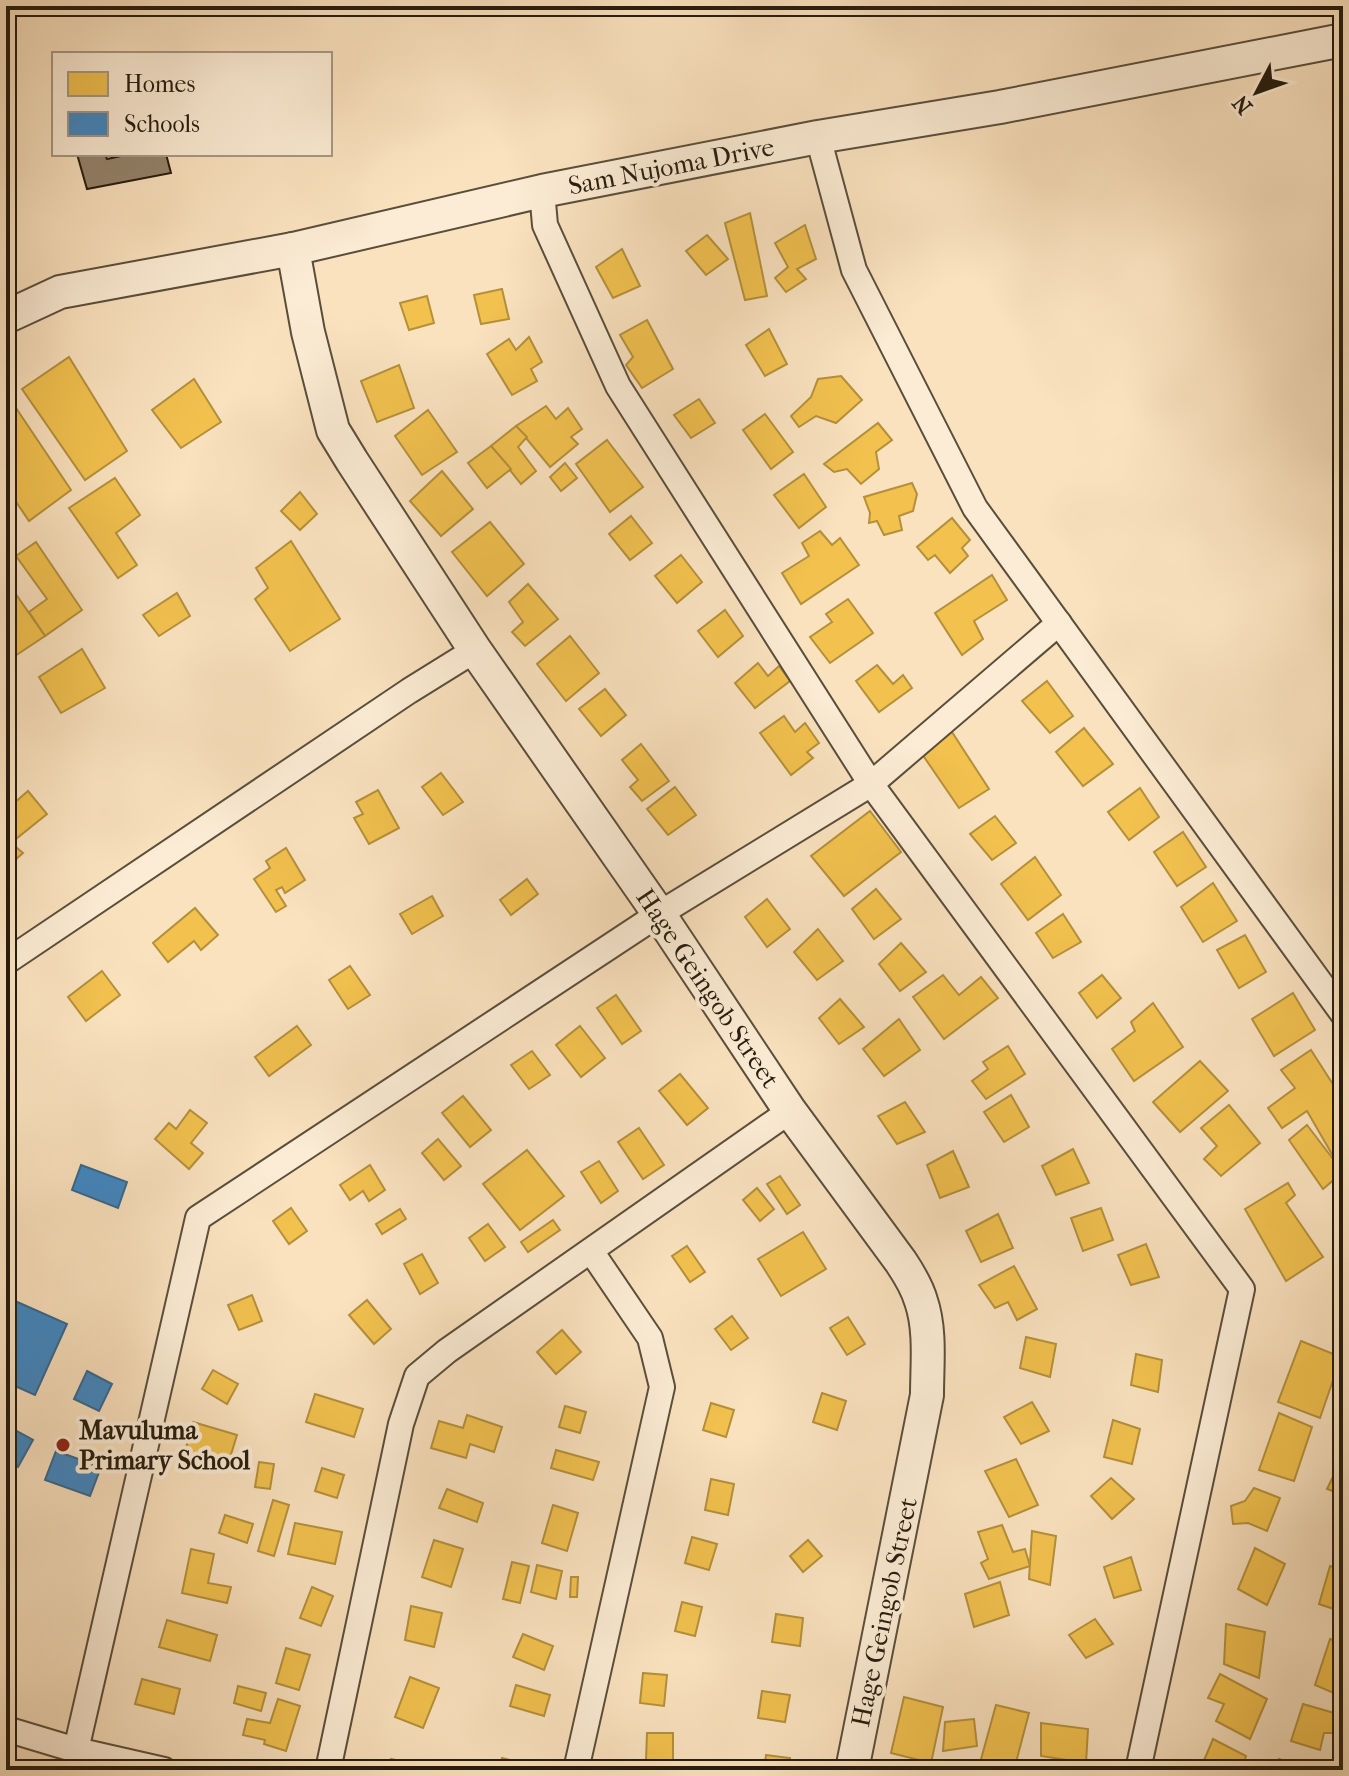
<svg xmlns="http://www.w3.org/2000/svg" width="1349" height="1776" viewBox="0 0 1349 1776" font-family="'IM FELL French Canon',serif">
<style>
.homes{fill:#f2c14e;stroke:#b4903b;stroke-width:2}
.schools{fill:#3f88c5;stroke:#37688e;stroke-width:2}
.building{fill:#94836b;stroke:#251c0f;stroke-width:2}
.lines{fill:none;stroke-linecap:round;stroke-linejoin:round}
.minor-casing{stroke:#5a4e3b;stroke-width:28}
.tertiary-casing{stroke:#5a4e3b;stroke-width:36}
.minor{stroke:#fcecd5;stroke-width:24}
.tertiary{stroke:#fcecd5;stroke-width:32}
.poi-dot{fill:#8f2418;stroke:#fcecd5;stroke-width:3}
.labels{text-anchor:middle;stroke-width:8;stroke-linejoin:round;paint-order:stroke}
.street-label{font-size:26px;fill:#251c0f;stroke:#fcecd5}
.poi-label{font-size:26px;font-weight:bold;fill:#251c0f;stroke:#fcecd5;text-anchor:start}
</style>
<rect width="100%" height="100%" fill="#fae2bf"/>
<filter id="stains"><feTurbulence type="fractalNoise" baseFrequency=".0025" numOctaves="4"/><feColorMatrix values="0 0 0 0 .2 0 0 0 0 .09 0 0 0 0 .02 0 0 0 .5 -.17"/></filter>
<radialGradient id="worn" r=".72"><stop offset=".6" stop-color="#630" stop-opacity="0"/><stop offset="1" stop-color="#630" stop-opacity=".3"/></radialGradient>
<!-- homes -->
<g class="homes">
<path d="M750,213l17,83 -22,4 -20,-77z"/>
<path d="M805,225l11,34 -19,10 9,10 -20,13 -11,-14 13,-11 -13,-24z"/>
<path d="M707,235l21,24 -22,16 -20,-24z"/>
<path d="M622,249l18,37 -27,12 -17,-31z"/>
<path d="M502,289l7,30 -28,5 -7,-29z"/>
<path d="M427,296l7,27 -25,7 -9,-27z"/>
<path d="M647,320l26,49 -31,19 -16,-23 7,-8 -13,-22z"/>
<path d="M769,329l18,35 -22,12 -19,-31z"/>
<path d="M529,337l13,25 -11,7 6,12 -25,14 -25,-41 22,-15 7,11z"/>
<path d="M69,357l58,94 -42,29 -63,-91z"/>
<path d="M399,365l15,43 -37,14 -16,-41z"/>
<path d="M841,376l21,24 -26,23 -20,-7 -17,11 -8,-11 20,-19 7,-18z"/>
<path d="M194,379l27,43 -40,26 -29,-38z"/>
<path d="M10,399l61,91 -42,31 -23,-34v-85z"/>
<path d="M699,399l16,24 -24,15 -17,-23z"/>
<path d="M546,406l10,13 12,-11 14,21 -11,8 7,7 -28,23 -34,-41z"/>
<path d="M428,410l29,42 -35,23 -27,-39z"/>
<path d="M765,414l28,38 -22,17 -28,-39z"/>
<path d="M878,423l14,17 -16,12 3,17 -18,15 -14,-15 -13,3 -10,-8z"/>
<path d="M516,426l11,11 -9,10 18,24 -15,13 -30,-38z"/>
<path d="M607,440l36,47 -33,25 -34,-48z"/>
<path d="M491,446l20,23 -24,19 -19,-25z"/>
<path d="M565,463l12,15 -16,13 -11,-14z"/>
<path d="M442,471l31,38 -32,27 -31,-35z"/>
<path d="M804,474l22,33 -27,21 -25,-33z"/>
<path d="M115,478l25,37 -24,18 21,32 -19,13 -49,-70z"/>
<path d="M912,483l5,11 -4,17 -14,5 3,14 -18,5 -7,-14 -8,2 1,-10 -6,-16z"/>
<path d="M300,492l17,22 -17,16 -19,-19z"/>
<path d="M631,516l21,27 -22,17 -21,-26z"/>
<path d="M952,518l18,22 -8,8 6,8 -18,17 -15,-18 -7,5 -11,-13z"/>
<path d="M490,522l34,42 -37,32 -35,-44z"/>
<path d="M820,531l12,14 8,-7 19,27 -58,39 -19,-31 27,-17 -7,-13z"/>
<path d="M291,541l49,78 -50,32 -35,-52 13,-11 -12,-20z"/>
<path d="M36,542l46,68 -37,26 -16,-24 18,-13 -31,-43z"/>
<path d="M681,555l21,27 -25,21 -22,-27z"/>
<path d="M992,575l15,25 -33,21 9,18 -21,16 -27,-42z"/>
<path d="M528,584l30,35 -33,27 -13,-14 11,-10 -14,-20z"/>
<path d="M13,590l32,46 -39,26v-67z"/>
<path d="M177,593l13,23 -31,20 -16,-21z"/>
<path d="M848,599l25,34 -43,30 -20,-26 22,-15 -6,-8z"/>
<path d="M725,610l18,26 -25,21 -20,-26z"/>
<path d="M570,636l29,37 -33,28 -29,-37z"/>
<path d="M82,649l23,39 -44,25 -22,-36z"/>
<path d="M758,663l10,13 11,-10 11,15 -35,27 -20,-25z"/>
<path d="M877,665l16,19 10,-9 9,13 -33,24 -23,-31z"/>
<path d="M1047,681l26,35 -23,17 -28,-32z"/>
<path d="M605,689l21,26 -25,21 -22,-27z"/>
<path d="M784,716l11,16 10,-9 14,20 -12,9 6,6 -22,17 -31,-42z"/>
<path d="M1084,728l29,36 -30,22 -27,-34z"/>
<path d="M952,732l37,57 -30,19 -37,-54z"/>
<path d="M641,744l28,37 -27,20 -12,-14 8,-7 -16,-20z"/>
<path d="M441,773l22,29 -20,13 -21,-28z"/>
<path d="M675,787l21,28 -28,20 -21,-26z"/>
<path d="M1140,788l19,29 -30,23 -21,-28z"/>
<path d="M378,790l21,38 -30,16 -15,-26 9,-4 -7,-12z"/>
<path d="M28,791l19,23 -36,29 12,10 -17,15v-58z"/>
<path d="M870,811l31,41 -57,44 -33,-40z"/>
<path d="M995,816l21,27 -24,17 -22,-26z"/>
<path d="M1183,832l23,35 -29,19 -23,-34z"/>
<path d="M286,848l19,32 -20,13 -3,-6 -6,3 10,16 -10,6 -22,-33 16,-11 -4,-7z"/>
<path d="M1035,857l26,38 -33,25 -27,-36z"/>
<path d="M527,879l11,15 -27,21 -11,-15z"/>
<path d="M1213,883l24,38 -34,21 -22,-35z"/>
<path d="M876,889l25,30 -27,20 -22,-30z"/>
<path d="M432,896l11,20 -31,18 -12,-20z"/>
<path d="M767,899l23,30 -23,18 -22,-30z"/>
<path d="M195,908l23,27 -17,15 -7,-9 -26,21 -15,-19z"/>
<path d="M1063,914l18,28 -28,16 -17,-25z"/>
<path d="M818,929l25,32 -26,19 -23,-28z"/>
<path d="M1245,935l21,37 -27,16 -22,-38z"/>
<path d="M901,943l25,29 -26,19 -21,-27z"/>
<path d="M350,966l20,29 -22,14 -19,-29z"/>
<path d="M102,971l18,24 -34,26 -18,-24z"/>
<path d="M943,975l16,20 22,-18 17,21 -54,41 -31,-42z"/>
<path d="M1102,975l19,23 -24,20 -18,-25z"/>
<path d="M1293,993l22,37 -41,26 -22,-37z"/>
<path d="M616,995l25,36 -19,13 -25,-36z"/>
<path d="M840,999l24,28 -25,17 -20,-26z"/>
<path d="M1153,1003l30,44 -49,34 -22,-32 23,-18 -4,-9z"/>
<path d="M899,1019l21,31 -36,26 -21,-27z"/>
<path d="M297,1026l14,19 -42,31 -14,-19z"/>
<path d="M580,1026l25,32 -24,19 -25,-32z"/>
<path d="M1008,1046l17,28 -39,25 -14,-18 16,-12 -5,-7z"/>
<path d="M1311,1050l32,50v51l-10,5 -26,-45 -25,17 -14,-20 27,-20 -14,-18z"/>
<path d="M532,1051l18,24 -21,14 -18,-24z"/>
<path d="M1200,1061l28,30 -48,41 -27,-30z"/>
<path d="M680,1074l28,34 -21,17 -28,-34z"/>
<path d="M1011,1095l18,32 -25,15 -20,-30z"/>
<path d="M463,1096l28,34 -21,17 -28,-34z"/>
<path d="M905,1102l20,30 -28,12 -19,-28z"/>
<path d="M1229,1105l31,38 -39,33 -17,-17 13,-13 -16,-18z"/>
<path d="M190,1110l17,13 -16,20 12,10 -14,16 -34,-30 14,-16 7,6z"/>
<path d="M1307,1125l36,47 -20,17 -34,-49z"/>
<path d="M639,1128l25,37 -21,14 -25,-37z"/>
<path d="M438,1139l23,27 -17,14 -22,-27z"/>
<path d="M1073,1149l16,34 -33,12 -14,-29z"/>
<path d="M527,1150l37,46 -44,34 -37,-46z"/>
<path d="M953,1151l16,36 -29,11 -13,-33z"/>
<path d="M599,1161l19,30 -17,12 -20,-31z"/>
<path d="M370,1165l15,25 -16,11 -6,-10 -13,9 -10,-15z"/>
<path d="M780,1176l20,29 -13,9 -20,-30z"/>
<path d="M1288,1183l7,12 -9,8 37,54 -37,24 -41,-72z"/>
<path d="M757,1188l17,21 -14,12 -17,-21z"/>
<path d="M291,1208l16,23 -18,13 -16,-23z"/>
<path d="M1101,1208l12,32 -30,11 -12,-33z"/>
<path d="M400,1209l6,10 -24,15 -6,-10z"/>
<path d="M998,1214l15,34 -32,14 -15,-31z"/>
<path d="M553,1220l7,10 -32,22 -7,-10z"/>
<path d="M488,1224l17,23 -20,14 -16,-23z"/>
<path d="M803,1232l23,37 -45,27 -23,-37z"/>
<path d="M1146,1244l13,33 -28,8 -13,-30z"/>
<path d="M687,1246l18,26 -15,10 -18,-26z"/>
<path d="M422,1254l16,29 -18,11 -16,-30z"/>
<path d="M1014,1266l23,43 -20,11 -9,-18 -13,6 -16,-23z"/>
<path d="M252,1295l10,26 -23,9 -11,-25z"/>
<path d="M367,1300l24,29 -17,15 -25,-29z"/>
<path d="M732,1316l16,22 -17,12 -16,-21z"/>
<path d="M848,1317l17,27 -18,11 -17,-27z"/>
<path d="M562,1330l19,22 -25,22 -19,-22z"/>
<path d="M1026,1337l30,7 -6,33 -30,-9z"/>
<path d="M1301,1341l40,16 -21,61 -42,-16z"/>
<path d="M1136,1354l26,6 -4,32 -27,-7z"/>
<path d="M213,1370l25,14 -11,20 -25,-15z"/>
<path d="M822,1393l24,8 -9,29 -24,-8z"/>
<path d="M315,1394l48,15 -9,28 -48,-15z"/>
<path d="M1032,1402l17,29 -28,13 -17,-27z"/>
<path d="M711,1403l23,7 -8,27 -23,-7z"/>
<path d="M565,1406l21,6 -6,21 -21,-6z"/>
<path d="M1279,1413l33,14 -18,54 -35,-11z"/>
<path d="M467,1415l35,12 -8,25 -24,-8 -4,14 -35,-10 8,-27 24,7z"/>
<path d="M1113,1420l27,9 -8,35 -28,-7z"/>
<path d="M193,1422l44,13 -8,26 -20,-6 -4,13 -17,-6 3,-12 -5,-2z"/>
<path d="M556,1450l43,12 -6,18 -42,-12z"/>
<path d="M1343,1456v39l-16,-6z"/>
<path d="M1016,1459l22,46 -29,12 -24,-46z"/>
<path d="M259,1462l15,2 -4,25 -15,-2z"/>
<path d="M322,1468l22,7 -7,23 -22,-7z"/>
<path d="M1111,1478l23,21 -22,20 -21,-23z"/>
<path d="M711,1479l23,5 -6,31 -23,-5z"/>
<path d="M1254,1488l26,10 -13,33 -19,-8 -15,1 -2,-18 14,-5z"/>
<path d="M447,1489l36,14 -6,19 -38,-14z"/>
<path d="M273,1500l16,5 -15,51 -16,-5z"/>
<path d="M553,1505l25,8 -11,38 -25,-8z"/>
<path d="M225,1515l28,9 -6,19 -28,-10z"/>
<path d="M295,1523l47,9 -7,32 -47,-10z"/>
<path d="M1002,1525l11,27 12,-3 5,17 -41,13 -8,-16 7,-4 -10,-27z"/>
<path d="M1032,1531l24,5 -6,49 -21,-6z"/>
<path d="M692,1537l25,7 -8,26 -24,-7z"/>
<path d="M434,1540l29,9 -12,38 -29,-10z"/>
<path d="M808,1540l14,16 -19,16 -13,-16z"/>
<path d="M1255,1548l30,16 -18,41 -29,-16z"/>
<path d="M191,1549l23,5 -6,29 23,4 -4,16 -45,-10z"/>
<path d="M1131,1557l10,33 -27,8 -10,-31z"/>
<path d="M512,1562l17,4 -9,37 -17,-4z"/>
<path d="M537,1565l25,6 -6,28 -25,-7z"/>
<path d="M1330,1566l13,5v41l-24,-8z"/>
<path d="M571,1577h7l-1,20h-7z"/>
<path d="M1000,1582l9,33 -35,12 -9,-33z"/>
<path d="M312,1587l21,9 -12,30 -21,-8z"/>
<path d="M682,1602l20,5 -7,29 -20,-5z"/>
<path d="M411,1606l31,7 -8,34 -29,-7z"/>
<path d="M776,1614l27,4 -3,28 -28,-4z"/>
<path d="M1095,1619l18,25 -27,14 -17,-23z"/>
<path d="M167,1620l50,15 -7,26 -51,-14z"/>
<path d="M1226,1624l39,8 -6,46 -35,-14z"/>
<path d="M523,1634l30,12 -9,24 -31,-13z"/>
<path d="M1330,1639l13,5v53l-28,-12z"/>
<path d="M286,1648l24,7 -11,35 -23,-7z"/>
<path d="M643,1673l24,2 -3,31 -24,-3z"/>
<path d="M1220,1674l47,25 -17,40 -34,-18 8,-17 -16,-6z"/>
<path d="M410,1677l29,11 -16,40 -28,-11z"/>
<path d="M142,1679l38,10 -6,25 -39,-10z"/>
<path d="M516,1685l34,10 -6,21 -34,-10z"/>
<path d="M238,1686l28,7 -5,18 -27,-8z"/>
<path d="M762,1691l28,4 -5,27 -27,-4z"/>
<path d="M904,1697l39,10 -12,56 -40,-10z"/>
<path d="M278,1699l22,7 -14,45 -22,-7 1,-4 -22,-5 4,-16 23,4z"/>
<path d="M1303,1704l38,11 -7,18h-10l-4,17 -29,-9z"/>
<path d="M996,1705l33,8 -15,57h-36z"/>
<path d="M974,1719l3,27 -34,5 2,-29z"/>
<path d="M1041,1723l47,6 -2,34 -45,-7z"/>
<path d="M647,1733h26v27h-27z"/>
<path d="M1213,1739l33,17 -4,14h-42z"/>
<path d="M766,1755l24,3 -1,12h-25z"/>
<path d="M502,1758l36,9v3h-39z"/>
<path d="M391,1759l39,8v3h-42z"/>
<path d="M1279,1759l34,11h-37z"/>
</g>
<!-- schools -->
<g class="schools">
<path d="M81,1165l46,17 -9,26 -46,-18z"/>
<path d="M6,1297l61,27 -32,71 -29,-13z"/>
<path d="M87,1371l25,13 -13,27 -25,-12z"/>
<path d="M6,1425l27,15 -15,27 -12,-6z"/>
<path d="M56,1451l45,16 -11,29 -45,-16z"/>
</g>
<!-- building -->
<path class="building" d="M77,154h28l2,5 23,-5h36l5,19 -84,16z"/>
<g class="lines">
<!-- minor casing -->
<g class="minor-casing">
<g id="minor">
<path d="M818,137l36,133 121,238 368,506"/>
<path d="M542,191l3,34 73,161 253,398 371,505 -104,481"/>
<path d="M6,962l403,-271 66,-41"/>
<path d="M6,1729l70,21 88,20"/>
<path d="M76,1750l122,-532 461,-304 212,-130 188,-161"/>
<path d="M328,1770l73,-346 16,-48 30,-25 343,-240"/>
<path d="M576,1770l86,-383 -12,-49 -59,-87"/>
</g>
</g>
<!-- tertiary casing -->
<g class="tertiary-casing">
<g id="tertiary">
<path d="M293,249l15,83 25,98 19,31 123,189 184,264 131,197 111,151c8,12 16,25 20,39 10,29 6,64 6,94l-75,375"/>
<path d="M6,317l54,-25 233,-43 249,-58 276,-54 182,-30 343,-67"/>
</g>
</g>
<!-- minor -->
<use href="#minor" class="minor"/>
<!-- tertiary -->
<use href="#tertiary" class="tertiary"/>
</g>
<!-- markers -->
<circle class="poi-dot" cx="63" cy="1445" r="8"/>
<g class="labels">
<!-- street labels -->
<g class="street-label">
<text transform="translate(671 166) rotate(-11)" y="9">Sam Nujoma Drive</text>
<text transform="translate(708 988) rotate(56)" y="9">Hage Geingob Street</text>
<text transform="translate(884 1612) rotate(-78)" y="9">Hage Geingob Street</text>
</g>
<!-- poi labels -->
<g class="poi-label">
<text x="79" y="1439">Mavuluma<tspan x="79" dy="30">Primary School</tspan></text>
</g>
</g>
<!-- margin -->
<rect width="1349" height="1776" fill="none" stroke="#fae2bf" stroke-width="32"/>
<rect x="8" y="8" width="1333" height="1760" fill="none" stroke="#251c0f" stroke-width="4"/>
<rect x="16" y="16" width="1317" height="1744" fill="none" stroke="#251c0f" stroke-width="2"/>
<!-- legend -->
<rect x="52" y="52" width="280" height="104" fill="#fcecd5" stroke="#a69986" stroke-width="2"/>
<rect x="68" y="72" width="40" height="24" fill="#f2c14e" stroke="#a69986" stroke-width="2"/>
<text x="124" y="92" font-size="24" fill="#251c0f">Homes</text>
<rect x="68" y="112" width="40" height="24" fill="#3f88c5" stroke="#a69986" stroke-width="2"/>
<text x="124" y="132" font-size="24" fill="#251c0f">Schools</text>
<!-- north arrow -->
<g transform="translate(1257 92) rotate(229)" stroke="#fcecd5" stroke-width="6" paint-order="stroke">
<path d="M0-6L14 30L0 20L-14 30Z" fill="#251c0f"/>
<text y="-12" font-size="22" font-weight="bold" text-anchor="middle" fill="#251c0f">N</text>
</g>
<rect width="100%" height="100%" filter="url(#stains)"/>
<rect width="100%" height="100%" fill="url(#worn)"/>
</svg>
